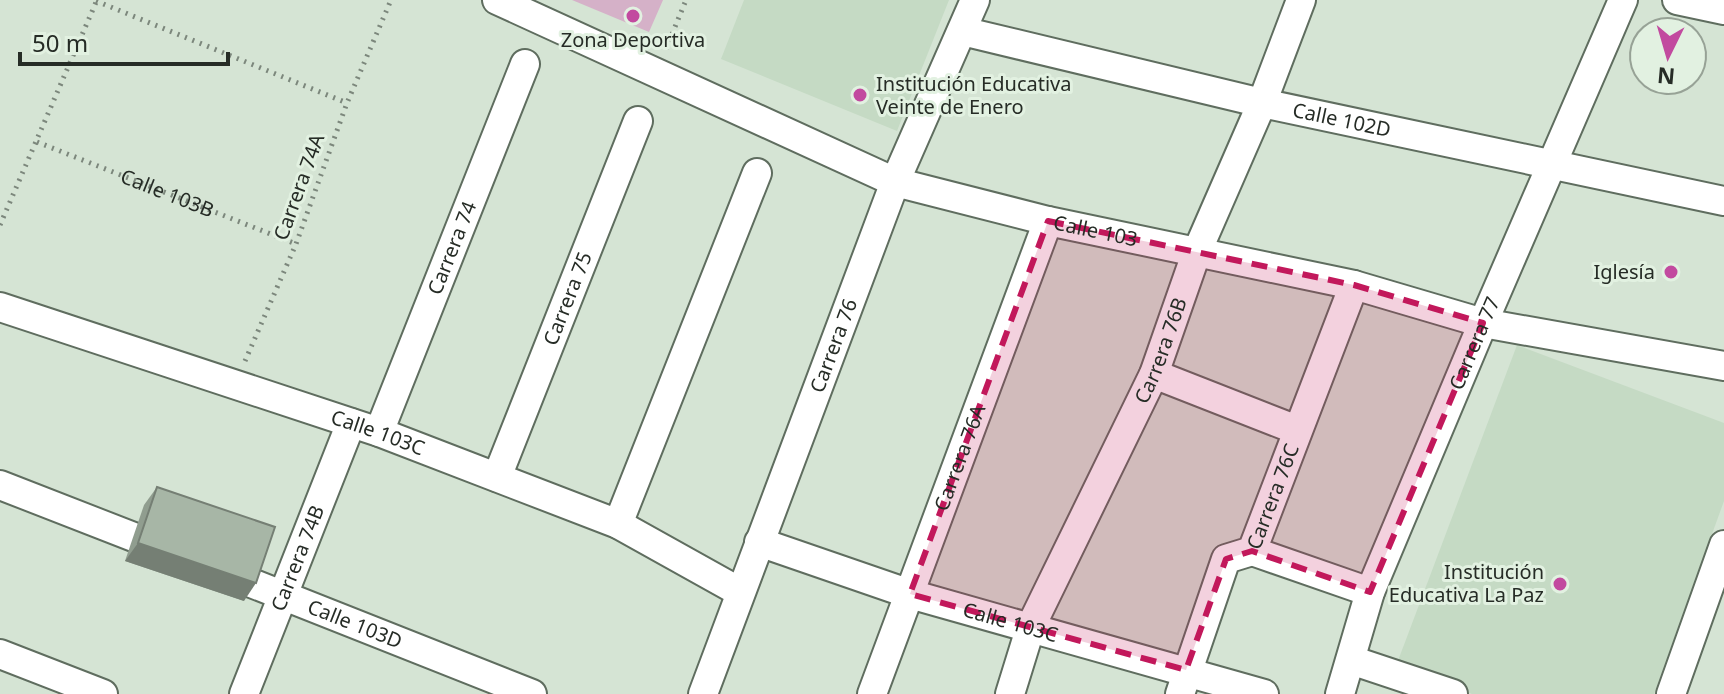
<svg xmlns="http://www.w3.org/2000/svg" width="1724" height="694" viewBox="0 0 1724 694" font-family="'Noto Sans',sans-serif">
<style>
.built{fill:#c5dac4}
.green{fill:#d5b1c8}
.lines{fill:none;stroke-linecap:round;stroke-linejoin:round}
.minor-casing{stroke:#5f6d5f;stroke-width:32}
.path{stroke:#7c877c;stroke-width:5;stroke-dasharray:2 6;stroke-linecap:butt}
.minor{stroke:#fff;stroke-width:28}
.wall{fill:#909d8f}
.shaded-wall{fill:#757f74}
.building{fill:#a7b6a6;stroke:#757f74;stroke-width:2}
.marked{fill:#c2185b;fill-opacity:0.2;stroke:#c2185b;stroke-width:6;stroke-dasharray:16 10;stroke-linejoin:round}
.poi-dot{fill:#c24a9f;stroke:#e2f1e1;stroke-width:3}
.labels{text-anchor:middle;stroke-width:6;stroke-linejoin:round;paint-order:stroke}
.poi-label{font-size:20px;fill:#262c26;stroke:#e2f1e1;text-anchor:end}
.street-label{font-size:20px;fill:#262c26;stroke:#e2f1e1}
</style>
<rect width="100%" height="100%" fill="#d5e4d4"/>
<!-- built -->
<g class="built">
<path d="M744,0h205l-52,131 -176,-72z"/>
<path d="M1517,345l207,78v78l-70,193h-182l-76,-28z"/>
</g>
<!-- green -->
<path class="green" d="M572,0h91l-14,32z"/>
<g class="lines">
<!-- minor casing -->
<g class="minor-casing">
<g id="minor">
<path id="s2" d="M497,0l398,182 153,39 306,64 129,38 241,43"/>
<path d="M1677,0l47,10"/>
<path id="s3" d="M962,31l300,72 462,98"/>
<path id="s4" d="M0,307l379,125 239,92 122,68"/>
<path d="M1154,374l143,56"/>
<path id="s5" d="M379,432l146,-368"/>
<path id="s6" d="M497,477l141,-356"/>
<path d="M0,485l167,65"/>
<path d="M618,524l139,-351"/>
<path id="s7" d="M759,542l151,52 354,100"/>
<path d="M1252,551l118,41"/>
<path id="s8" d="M221,571l311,123"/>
<path d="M0,654l103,40"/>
<path d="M1351,660l102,34"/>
<path id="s9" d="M244,694l107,-271"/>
<path id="s10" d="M703,694l192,-512 80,-182"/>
<path id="s11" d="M872,694l176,-473"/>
<path id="s12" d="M1010,694l21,-68 123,-252 42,-120 66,-151 39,-103"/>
<path id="s13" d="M1180,694l46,-135 26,-8 102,-266"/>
<path id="s14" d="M1340,694l30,-102 113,-269 140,-323"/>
<path d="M1671,694l53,-149"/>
</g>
</g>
<!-- path -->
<g class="path">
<path d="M96,1l251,102"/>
<path d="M666,49l20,-49"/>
<path id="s1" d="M37,142l259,102"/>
<path d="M0,225l97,-225"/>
<path d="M245,361l51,-117 51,-141 44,-103"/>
</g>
<!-- minor -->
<use href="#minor" class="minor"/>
</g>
<!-- wall -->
<path class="wall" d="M157,487l87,114 -119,-40 19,-56z"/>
<!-- shaded-wall -->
<path class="shaded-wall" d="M138,543l118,40 -12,18 -119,-40z"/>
<!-- building -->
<path class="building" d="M157,487l118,40 -19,56 -118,-40z"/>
<!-- marked area -->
<path class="marked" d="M1048,221l306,64 129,38 -113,269 -118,-41 -26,8 -40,111 -276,-76z"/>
<!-- markers -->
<g class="poi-dot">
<circle cx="633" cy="16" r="8"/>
<circle cx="860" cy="95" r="8"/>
<circle cx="1671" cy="272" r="8"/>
<circle cx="1560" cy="584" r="8"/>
</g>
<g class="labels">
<!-- poi labels -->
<g class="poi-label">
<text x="633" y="47" text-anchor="middle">Zona Deportiva</text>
<text x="876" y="91" text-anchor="start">Institución Educativa<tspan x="876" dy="23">Veinte de Enero</tspan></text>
<text x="1655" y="279">Iglesía</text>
<text x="1544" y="579">Institución<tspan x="1544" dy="23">Educativa La Paz</tspan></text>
</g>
<!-- street labels -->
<g class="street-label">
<text dy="7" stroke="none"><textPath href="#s3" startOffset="390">Calle 102D</textPath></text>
<text transform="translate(299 187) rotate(-70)" y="7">Carrera 74A</text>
<text dy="7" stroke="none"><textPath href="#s1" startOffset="140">Calle 103B</textPath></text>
<text dy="7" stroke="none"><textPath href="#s2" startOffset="644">Calle 103</textPath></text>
<text dy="7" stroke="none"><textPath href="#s5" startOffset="198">Carrera 74</textPath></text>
<text dy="7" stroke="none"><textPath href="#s6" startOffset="192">Carrera 75</textPath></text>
<text dy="7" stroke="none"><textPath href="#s14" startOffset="376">Carrera 77</textPath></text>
<text dy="7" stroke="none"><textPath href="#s10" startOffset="372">Carrera 76</textPath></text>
<text dy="7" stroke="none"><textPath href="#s12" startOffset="376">Carrera 76B</textPath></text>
<text dy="7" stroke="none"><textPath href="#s4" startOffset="398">Calle 103C</textPath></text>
<text dy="7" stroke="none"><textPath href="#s11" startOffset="252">Carrera 76A</textPath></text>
<text dy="7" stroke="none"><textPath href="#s13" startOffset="228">Carrera 76C</textPath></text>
<text dy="7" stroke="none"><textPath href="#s9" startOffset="146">Carrera 74B</textPath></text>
<text dy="7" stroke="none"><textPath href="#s7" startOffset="264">Calle 103C</textPath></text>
<text dy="7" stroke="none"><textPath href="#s8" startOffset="144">Calle 103D</textPath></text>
</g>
</g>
<!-- north arrow -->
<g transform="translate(1668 56) rotate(185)"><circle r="38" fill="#e2f1e1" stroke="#97a296" stroke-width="2"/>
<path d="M0-6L14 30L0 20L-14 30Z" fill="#c24a9f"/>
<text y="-12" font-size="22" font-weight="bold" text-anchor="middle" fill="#262c26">N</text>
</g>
<!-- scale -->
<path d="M20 52v12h208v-12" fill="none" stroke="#262c26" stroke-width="4"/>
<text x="32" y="52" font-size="24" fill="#262c26" stroke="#e2f1e1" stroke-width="6" paint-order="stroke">50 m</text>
</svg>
